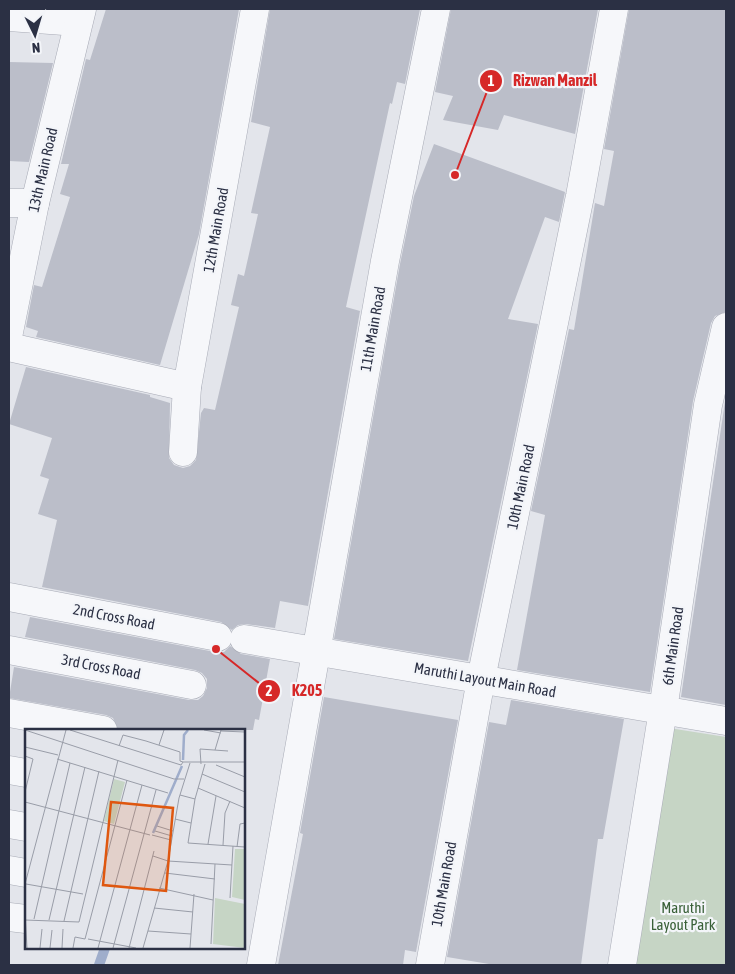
<svg xmlns="http://www.w3.org/2000/svg" width="735" height="974" viewBox="0 0 735 974" font-family="'Asap Condensed',sans-serif">
<style>
.green{fill:#c6d5c5}
.lines{fill:none;stroke-linecap:round;stroke-linejoin:round}
.stream{stroke:#9fadcb;stroke-width:10}
.building{fill:#bbbec9}
.minor-casing{stroke:#a8abb6;stroke-width:29}
.minor{stroke:#f6f7fa;stroke-width:28}
.labels{text-anchor:middle;stroke-width:4.5;stroke-linejoin:round;paint-order:stroke}
.street-label{font-size:15px;fill:#2b3044;stroke:#f3f5f9}
.park-label{font-size:15px;fill:#396038;stroke:#f3f5f9}
.inset-river{fill:none;stroke:#9fadcb;stroke-width:2.5}
.inset-road{fill:none;stroke:#999da8;stroke-width:1}
.view{fill:#df570f;fill-opacity:0.15;stroke:#df570f;stroke-width:2.5}
.inset-edge{fill:none;stroke:#2b3044;stroke-width:2.5}
.leader{fill:none;stroke:#d62828;stroke-width:2}
.callout-dot{fill:#d62828;stroke:#f3f5f9;stroke-width:2}
.mark-label{font-size:15px;text-anchor:middle;font-weight:bold;fill:#fff}
.callout-label{font-size:16px;text-anchor:middle;font-weight:bold;fill:#d62828;stroke:#f3f5f9;stroke-width:4.5;stroke-linejoin:round;paint-order:stroke}
</style>
<rect width="100%" height="100%" fill="#e3e5eb"/>
<!-- green -->
<path class="green" d="M669,728l57,9v228h-94z"/>
<g class="lines">
<!-- stream -->
<path class="stream" d="M99,965l6,-17"/>
</g>
<!-- building -->
<g class="building">
<path d="M106,9h133l-40,225 -39,131 -124,-28 2,-6 -12,-4 8,-42 8,2 28,-90 -10,-3 9,-30h-8l25,-105 4,1z"/>
<path d="M270,9h150l-15,75 -8,-2 -5,22 -2,-1 -44,204 14,4 -52,295 -28,-5 -5,27 -29,-4 -8,1 -6,5 -11,-8 -179,-35 15,-67 -19,-6 11,-35 -9,-3 12,-38 -43,-14 17,-57 124,28v2l20,6 -1,55 5,7 9,3 7,-2 6,-6 5,-47 3,-5 11,2 24,-103 -8,-2 7,-31 6,2 14,-62 -7,-1 19,-86 -19,-5z"/>
<path d="M451,9h147l-23,125 -71,-19 -6,15 -55,-10 10,-24 -18,-4z"/>
<path d="M629,9h97v303l-11,4 -4,7 -18,78 -43,291 -133,-22 28,-155 -14,-4 38,-182 5,1 21,-127 9,3 10,-55 -10,-2z"/>
<path d="M9,62l44,1 -24,99 -20,-1z"/>
<path d="M434,144l131,48 -6,30 -14,-5 -37,102 30,5 -70,337 -134,-22 66,-375 14,-68z"/>
<path d="M726,395v310l-45,-8z"/>
<path d="M30,617l185,35h9l6,-6 11,8 29,5 -11,61 -4,-1 -2,11h-135l-5,-12 -7,-3 -97,-17 5,-31 175,33h9l5,-4 4,-8v-9l-5,-6 -7,-3 -170,-33z"/>
<path d="M324,697l134,23 -42,232 -11,-2 -2,15h-125l25,-131 -3,-1z"/>
<path d="M511,700l113,19 -21,120h-5l-17,126h-86l-48,-8 42,-235 17,3z"/>
</g>
<g class="lines">
<!-- minor casing -->
<g class="minor-casing">
<g id="minor">
<path d="M9,17l69,5"/>
<path d="M9,203h26"/>
<path d="M9,332l26,-129 47,-194"/>
<path d="M9,347l178,40"/>
<path d="M183,452l4,-65 68,-378"/>
<path d="M9,597l209,40"/>
<path d="M244,639l482,82"/>
<path d="M9,650l183,35"/>
<path d="M9,713l94,17"/>
<path d="M9,770l17,3"/>
<path d="M9,824l17,3"/>
<path d="M9,870l17,3"/>
<path d="M9,917l17,2"/>
<path d="M261,965l124,-704 51,-252"/>
<path d="M430,965l51,-286 99,-483 34,-187"/>
<path d="M622,965l41,-255 45,-305 18,-78"/>
</g>
</g>
<!-- minor -->
<use href="#minor" class="minor"/>
</g>
<g class="labels">
<!-- street labels -->
<g class="street-label">
<text transform="translate(43 170) rotate(-77)" y="5">13th Main Road</text>
<text transform="translate(216 230) rotate(-80)" y="5">12th Main Road</text>
<text transform="translate(373 329) rotate(-80)" y="5">11th Main Road</text>
<text transform="translate(521 487) rotate(-78)" y="5">10th Main Road</text>
<text transform="translate(114 617) rotate(11)" y="5">2nd Cross Road</text>
<text transform="translate(673 646) rotate(-82)" y="5">6th Main Road</text>
<text transform="translate(101 667) rotate(11)" y="5">3rd Cross Road</text>
<text transform="translate(485 680) rotate(10)" y="5">Maruthi Layout Main Road</text>
<text transform="translate(444 884) rotate(-80)" y="5">10th Main Road</text>
</g>
<!-- park labels -->
<g class="park-label">
<text x="683" y="913">Maruthi<tspan x="683" dy="17">Layout Park</tspan></text>
</g>
</g>
<!-- overview -->
<g transform="translate(25 729)">
<rect width="220" height="220" fill="#e3e5eb"/>
<path d="M89,50l11,3 -11,42 -10,-3zM210,120h10v51l-13,-3zM190,169l30,6v44l-32,-4z" fill="#c6d5c5"/>
<path class="inset-river" d="M158,31l1,-25 4,-5M128,104l29,-67"/>
<path class="inset-road" d="M0,1l149,49h10M45,1l111,35 2,-3M179,1l17,3M196,2l24,1M134,16l5,-15M94,17l4,-11 23,6 34,11v9l3,1M0,18l33,8M190,21l6,-20M0,27l8,3 -8,33M32,30l111,34M158,33h62M176,35l-1,-15 28,2M180,35l-10,35 -7,44 57,4M191,36l29,12M177,45l43,18M173,59l47,20M155,66l15,4M0,73l125,33M150,90l16,4M132,97l16,5M130,102l17,5M127,106l19,5M183,115l8,-48M198,116l2,-32 5,-12M212,118l3,-23 5,-1M128,127l15,5 64,4M140,144l50,6M0,155l41,-154M1,155l57,10M134,159l54,12M205,169l3,-52M129,179l39,4M0,184l2,35M9,190l36,-156M0,191l54,2 39,-162M24,191l36,-153M39,192l35,-150M123,202l43,3M60,210l42,-159M63,210l48,9M186,215l4,-80M15,219l2,-19M25,219l2,-18M37,219l1,-19M48,219l2,-11 10,2M73,219l44,-163M88,219l43,-158M104,219l25,-97M118,219l25,-87 11,-63 11,-35M165,219l4,-54"/>
<path class="view" d="M86,73l62,6 -7,83 -63,-6z"/>
<rect width="220" height="220" class="inset-edge"/>
</g>
<!-- callouts -->
<path class="leader" d="M455 175L491 81M216 649L269 691"/>
<g class="callout-dot">
<circle cx="455" cy="175" r="5"/>
<circle cx="216" cy="649" r="5"/>
<circle cx="491" cy="81" r="12"/>
<circle cx="269" cy="691" r="12"/>
</g>
<g class="mark-label">
<text x="491" y="86">1</text>
<text x="269" y="696">2</text>
</g>
<g class="callout-label">
<text x="555" y="86">Rizwan Manzil</text>
<text x="307" y="696">K205</text>
</g>
<!-- border -->
<rect width="735" height="974" fill="none" stroke="#2b3044" stroke-width="20"/>
<!-- north arrow -->
<g transform="translate(35 35) rotate(175)" stroke="#f3f5f9" stroke-width="4" paint-order="stroke">
<path d="M0-4L9 19L0 12L-9 19Z" fill="#2b3044"/>
<text y="-8" font-size="14" font-weight="bold" text-anchor="middle" fill="#2b3044">N</text>
</g>
</svg>
